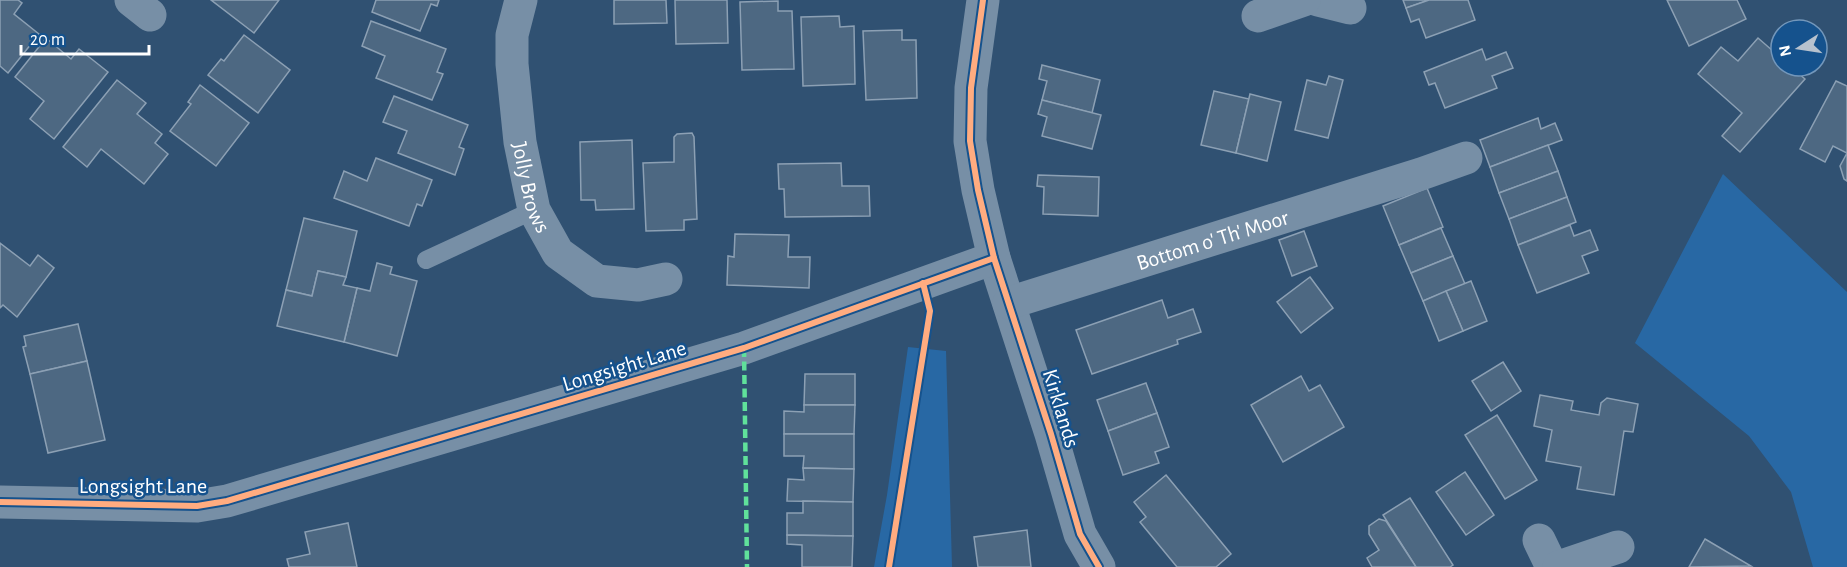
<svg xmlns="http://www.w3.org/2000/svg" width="1847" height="567" viewBox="0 0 1847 567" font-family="'Alegreya Sans',sans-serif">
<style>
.green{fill:#2868a4}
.building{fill:#4d6882;stroke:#8ca0b4;stroke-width:1.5}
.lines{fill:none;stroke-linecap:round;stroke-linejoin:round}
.service{stroke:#778fa6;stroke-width:18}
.minor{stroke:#778fa6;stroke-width:33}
.quiet{stroke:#60e19b;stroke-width:4.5;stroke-dasharray:9 4.5;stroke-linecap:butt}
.cycleway-casing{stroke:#15528d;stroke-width:10}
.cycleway{stroke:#ffac80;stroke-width:6}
.labels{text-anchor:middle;stroke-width:5;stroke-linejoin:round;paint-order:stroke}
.street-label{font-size:22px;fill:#fff;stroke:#15528d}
</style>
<rect width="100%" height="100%" fill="#305172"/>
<!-- green -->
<g class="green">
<path d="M1723,174l124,118v275h-34l-22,-75 -42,-56 -114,-93z"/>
<path d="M908,347l38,4 6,216h-78l13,-72z"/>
</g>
<!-- building -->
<g class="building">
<path d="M0,0h18l4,3 -8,11 25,20 -31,39 -8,-7z"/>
<path d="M211,0h68l-25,33z"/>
<path d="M376,0h63l-2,6 -6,-2 -11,27 -48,-19z"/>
<path d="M614,0h52l1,23 -53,1z"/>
<path d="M675,0h52l1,43 -52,1z"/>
<path d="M1403,0h26l-23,8z"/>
<path d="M1429,0h39l7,20 -49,18 -7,-19 -8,3 -5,-14z"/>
<path d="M1667,0h70l9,19 -57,27z"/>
<path d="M778,1v10h14l2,58 -52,1 -2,-68z"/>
<path d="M839,16l1,11 14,-1 1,58 -52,2 -2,-69z"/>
<path d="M371,21l75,28 -9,23 6,2 -11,26 -56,-22 9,-22 -23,-10z"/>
<path d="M902,30v10h14l1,58 -51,2 -3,-69z"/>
<path d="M244,35l46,35 -32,43 -50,-38 13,-16 3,2z"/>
<path d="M46,38l25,21 8,-10 29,23 -54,67 -24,-20 14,-18 -29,-24z"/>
<path d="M1758,38l23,20v8h9l15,13 -65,73 -18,-16 20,-23 -44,-39 23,-27 17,14z"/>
<path d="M1482,49l4,11 20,-8 7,16 -21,8 5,12 -52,20 -10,-25 -6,2 -5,-13z"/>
<path d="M1042,65l58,15 -8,33 -50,-13 5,-19 -8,-2z"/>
<path d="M1329,76l14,4 -15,58 -33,-8 12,-50 19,5z"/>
<path d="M117,80l29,23 -9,11 25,20 -7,9 13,11 -24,30 -43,-35 -14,18 -24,-20z"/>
<path d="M1836,81l11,5v95l-3,-2 -4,-13 7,-13 -14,-7 -8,16 -25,-13z"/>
<path d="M200,85l49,38 -33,43 -46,-35 21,-27 -3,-2z"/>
<path d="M1214,91l35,8 -13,54 -35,-8z"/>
<path d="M1250,94l31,8 -14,59 -31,-8z"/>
<path d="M394,96l74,29 -9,22 5,2 -9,26 -57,-22 9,-22 -24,-9z"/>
<path d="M1042,100l59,15 -9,34 -50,-13 5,-19 -9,-3z"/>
<path d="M1538,118l3,11 14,-6 7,17 -72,27 -10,-27z"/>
<path d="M692,133l2,4 3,82 -13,1v10l-38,1 -3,-68 31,-1v-25l3,-3z"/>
<path d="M632,140l2,69 -38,1 -1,-10h-14l-1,-58z"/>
<path d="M1548,145l10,26 -59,22 -9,-26z"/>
<path d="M376,158l56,22 -10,26 -5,-2 -8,22 -75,-28 10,-27 23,10z"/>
<path d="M841,163l1,23h27l1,30 -85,1 -1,-28h-5l-1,-25z"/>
<path d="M1558,171l9,26 -58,22 -10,-26z"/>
<path d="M1038,175l61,2 -1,39 -55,-2 1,-27 -7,-1z"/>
<path d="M1427,188l16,39 -44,18 -16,-39z"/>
<path d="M1567,197l9,25 -58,23 -9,-26z"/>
<path d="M304,218l53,13 -11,46 -28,-6 -6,25 -26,-6z"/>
<path d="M1570,225l4,11 16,-6 8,20 -16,6 7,17 -52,20 -19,-48z"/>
<path d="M1441,228l12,28 -42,17 -12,-28z"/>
<path d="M1304,231l13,35 -25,10 -13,-36z"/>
<path d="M735,234l54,1 -1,22h22l-1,31 -82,-3 1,-29 6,1z"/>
<path d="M0,243l30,23 8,-11 16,13 -37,49 -14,-12 -3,3z"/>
<path d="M1453,256l12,28 -42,17 -12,-28z"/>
<path d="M377,263l15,4 -2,7 27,7 -20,75 -53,-14 13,-54 13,3z"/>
<path d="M318,271l28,6 -3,8 14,3 -13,54 -67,-16 9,-36 26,6z"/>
<path d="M1310,277l23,31 -32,25 -24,-31z"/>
<path d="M1471,281l16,40 -24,10 -17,-40z"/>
<path d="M1446,291l17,40 -24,10 -16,-40z"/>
<path d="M1162,300l6,18 25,-9 8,23 -24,8 1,4 -86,30 -16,-44z"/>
<path d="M78,324l9,37 -57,13 -7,-27 3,-1 -2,-10z"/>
<path d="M87,361l18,79 -57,13 -18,-79z"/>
<path d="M1503,362l18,29 -30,20 -19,-30z"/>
<path d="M805,374h50v31h-51z"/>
<path d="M1301,376l8,15 11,-6 24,42 -61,35 -32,-57z"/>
<path d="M1146,383l11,30 -49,18 -11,-31z"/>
<path d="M1540,395l33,6 -2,9 28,5 2,-12 6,-5 31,6 -5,28 -9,-1 -10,64 -37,-6 4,-22 -35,-6 6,-31 -18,-4z"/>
<path d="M804,405h51l-1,29h-70v-23l20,1z"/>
<path d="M1157,413l12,34 -14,5 4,11 -36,12 -15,-44z"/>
<path d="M1497,415l40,65 -32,19 -40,-64z"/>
<path d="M784,434h70v35l-51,-1 1,-12h-20z"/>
<path d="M803,468l51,1 -1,33 -66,-1 1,-22 16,1z"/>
<path d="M1465,472l29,43 -28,20 -30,-43z"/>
<path d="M1166,475l65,79 -15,13h-39l-37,-45 6,-5 -12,-15z"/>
<path d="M1410,498l43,67 -3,2h-34l-33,-52z"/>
<path d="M803,501l50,1v34l-66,-1v-22h16z"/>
<path d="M1379,519l7,2 30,46h-44l-5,-9 12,-8 -10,-16v-8z"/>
<path d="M348,523l9,44h-68l-2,-8 23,-5 -5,-22z"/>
<path d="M1027,530l4,37h-53l-4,-30z"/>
<path d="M787,535l66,1 -1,31h-50v-22l-15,-1z"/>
<path d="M1705,539l46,27 -62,1z"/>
</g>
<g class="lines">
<!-- service -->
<path class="service" d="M426,260l108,-50"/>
<!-- minor -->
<g class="minor">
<path d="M131,0l19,15"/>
<path id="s1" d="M521,0l-9,35v29l8,78 14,68 24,43 39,28 41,4 28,-6"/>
<path d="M983,0l-12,88 -1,53 8,49 16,68 57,176 29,100 19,33"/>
<path d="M1318,0l32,8"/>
<path d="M1258,16l46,-16"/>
<path id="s2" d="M1009,303l412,-129 45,-16"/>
<path d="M0,502l197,4 30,-5 517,-153 250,-90"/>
<path d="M1539,540l13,27"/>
<path d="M1559,567l59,-20"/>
</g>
<!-- quiet -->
<path class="quiet" d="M744,348l3,219"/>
<!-- cycleway casing -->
<g class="cycleway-casing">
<g id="cycleway">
<path d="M983,0l-12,88 -1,53 8,49 16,68 57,176 29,100 19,33"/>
<path d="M0,502l197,4 30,-5 517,-153 250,-90"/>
<path d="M889,567l41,-256 -7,-28"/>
</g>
</g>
<!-- cycleway -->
<use href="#cycleway" class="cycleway"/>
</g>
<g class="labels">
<!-- street labels -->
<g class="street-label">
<text dy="8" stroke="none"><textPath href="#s1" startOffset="190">Jolly Brows</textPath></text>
<text dy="8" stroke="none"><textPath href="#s2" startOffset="213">Bottom o' Th' Moor</textPath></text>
<text transform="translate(624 365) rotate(-17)" y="8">Longsight Lane</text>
<text transform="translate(1062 408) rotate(73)" y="8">Kirklands</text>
<text x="143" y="493">Longsight Lane</text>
</g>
</g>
<!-- north arrow -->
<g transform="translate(1799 48) rotate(258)"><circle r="28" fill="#15528d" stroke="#7397bb" stroke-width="1.5"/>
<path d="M0-4.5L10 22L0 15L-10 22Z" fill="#b7c2ce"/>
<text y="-9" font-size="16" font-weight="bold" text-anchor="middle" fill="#ffffff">N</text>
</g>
<!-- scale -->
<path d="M21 45v9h128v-9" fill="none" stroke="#ffffff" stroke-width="3"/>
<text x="30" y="45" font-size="18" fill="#ffffff" stroke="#15528d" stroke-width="4.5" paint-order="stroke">20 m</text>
</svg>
